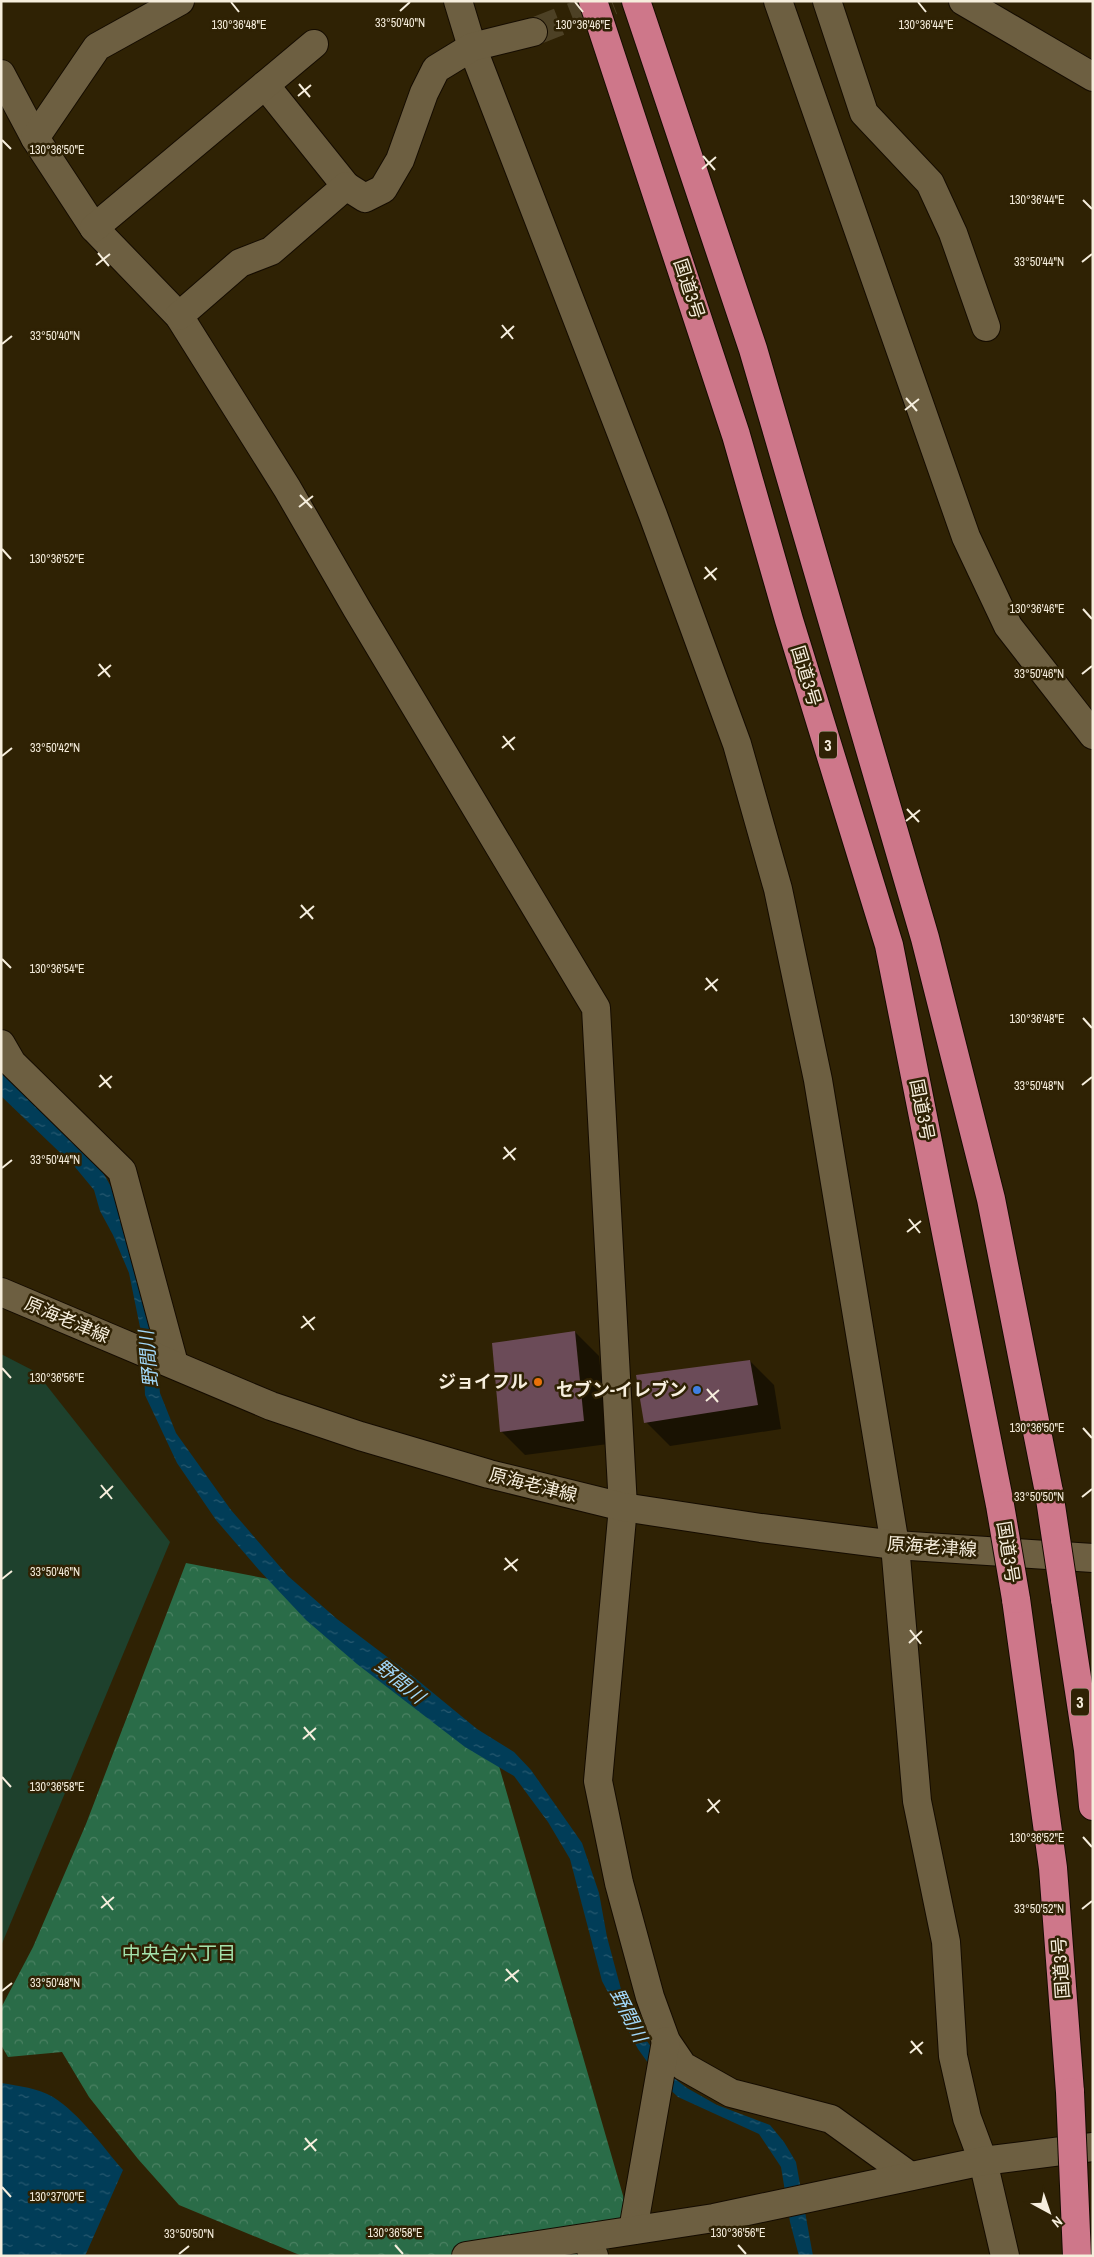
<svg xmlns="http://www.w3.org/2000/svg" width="1094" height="2257" viewBox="0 0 1094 2257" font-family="'Archivo Narrow','Noto Sans JP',sans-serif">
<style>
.forest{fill:url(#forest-crowns)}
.park{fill:#1e412d}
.water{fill:url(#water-ripples)}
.shadow{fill:#0007}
.building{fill:#6b4b58}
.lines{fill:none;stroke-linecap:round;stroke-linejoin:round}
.street-tunnel{stroke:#4d4125;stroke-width:28;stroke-dasharray:28 14;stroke-linecap:butt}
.street-casing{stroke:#150c00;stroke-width:30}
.secondary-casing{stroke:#150c00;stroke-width:30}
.highway-casing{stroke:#150c00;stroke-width:30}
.street{stroke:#6d5f41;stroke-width:28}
.secondary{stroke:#6d5f41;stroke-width:28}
.highway{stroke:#ce778a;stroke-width:28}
.highway-bridge-casing{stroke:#150c00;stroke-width:30;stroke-linecap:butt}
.highway-bridge{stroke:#ce778a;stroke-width:28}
.ticks{fill:none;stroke:#f6eedd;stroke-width:2}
.food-dot{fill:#e8710a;stroke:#2f2204;stroke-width:2}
.shop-dot{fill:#3f7fe0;stroke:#2f2204;stroke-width:2}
.labels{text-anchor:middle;stroke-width:5;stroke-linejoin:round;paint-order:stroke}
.shield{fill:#2f2204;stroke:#bab19c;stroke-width:1}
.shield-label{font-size:16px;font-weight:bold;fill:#f6eedd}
.street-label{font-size:18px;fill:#f6eedd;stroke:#2f2204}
.poi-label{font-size:18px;font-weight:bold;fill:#f6eedd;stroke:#2f2204;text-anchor:end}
.water-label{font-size:19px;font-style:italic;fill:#a1d7f8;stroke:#2f2204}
.neighbourhood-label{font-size:19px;fill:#a4e3ac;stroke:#2f2204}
.ticks-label{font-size:12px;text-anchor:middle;fill:#f6eedd;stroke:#2f2204;stroke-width:5;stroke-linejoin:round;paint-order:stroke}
</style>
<defs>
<pattern id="forest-crowns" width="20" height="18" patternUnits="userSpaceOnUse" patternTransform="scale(1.25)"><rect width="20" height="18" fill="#2a6c48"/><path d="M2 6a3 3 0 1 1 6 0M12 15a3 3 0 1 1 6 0" fill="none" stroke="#4a8162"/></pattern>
<pattern id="water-ripples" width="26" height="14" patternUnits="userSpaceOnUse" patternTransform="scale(1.25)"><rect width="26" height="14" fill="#013d58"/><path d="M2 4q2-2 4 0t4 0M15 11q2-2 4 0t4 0" fill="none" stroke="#275970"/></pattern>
</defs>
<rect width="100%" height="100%" fill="#2f2204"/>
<!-- forest -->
<path class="forest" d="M186,1563l93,18 220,185 134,464 -33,26h-298l-123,-51 -41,-46 -49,-62 -27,-45 -54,5 -7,-12v-37l32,-61 53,-123z"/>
<!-- park -->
<path class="park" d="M1,1354l35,18 134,170 -169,404z"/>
<!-- water -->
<g class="water">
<path d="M1,1065l96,97 21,37 32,102 10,92 16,40 55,77 57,66 49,43 78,59 62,51 37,23 17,18 51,73 17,50 8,44 15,56 25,48 23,34 17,13 30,17 53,20 14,17 12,20 17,94h-14l-9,-34 -9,-55 -22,-33 -81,-37 -17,-16 -23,-32 -36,-68 -32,-122 -22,-37 -34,-46 -49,-29 -108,-83 -51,-44 -47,-50 -43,-50 -39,-57 -32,-68 -2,-53 -14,-69 -16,-38 -13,-24 -6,-21 -19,-23 -74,-71z"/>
<path d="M1,2083c18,3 37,5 52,14 28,18 49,49 70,73l-38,86h-84z"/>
</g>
<!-- shadow -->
<g class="shadow">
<path d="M575,1332l24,24 9,88 -83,11 -24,-24z"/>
<path d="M750,1361l24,24 7,44 -111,17 -24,-24z"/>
</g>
<!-- building -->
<g class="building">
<path d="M575,1331l9,90 -84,11 -8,-89z"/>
<path d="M750,1360l8,45 -114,18 -8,-48z"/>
</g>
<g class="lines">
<!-- street-tunnel -->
<path class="street-tunnel" d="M533,32l79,-31"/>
<!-- street casing -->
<g class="street-casing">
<g id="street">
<path d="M458,1l14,46 181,468 84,229 41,145 40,191 77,465 22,256 29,141 7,114 14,62 16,43 22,95"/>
<path d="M778,1l188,536 42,89 85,109"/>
<path d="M827,1l37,112 66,70 23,50 33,94"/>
<path d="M963,1l130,76"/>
<path d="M1,74l34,64 59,90 85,88 108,172 70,121 239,399 27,499 -25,274 21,102 31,114 16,44 17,25 48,27 100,26 79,57"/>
<path d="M265,85l81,101"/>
<path d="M35,138l62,-91 83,-46"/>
<path d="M94,228l220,-184"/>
<path d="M179,316l61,-53 31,-12 75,-65 19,12 18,-9 17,-29 24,-67 12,-24 36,-22 61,-15"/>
<path d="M1,1044l11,19 110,108 52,193"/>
<path d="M633,2230l33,-189"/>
<path d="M586,2238l8,18"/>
</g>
</g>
<!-- secondary casing -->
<g class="secondary-casing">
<g id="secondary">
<path d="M1,1292l270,114 89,30 129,38 134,33 138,21 134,17 198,13"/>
<path d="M466,2256l248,-38 269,-57 110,-14"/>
</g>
</g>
<!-- highway casing -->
<g class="highway-casing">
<g id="highway">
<path d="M593,1l143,434 53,185 100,325 111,560"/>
<path d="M636,1l117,348 172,589 66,261 58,293"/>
<path d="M1016,1599l37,269 17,224"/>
<path d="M1065,1599l23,151 5,56"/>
</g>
</g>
<!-- street -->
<use href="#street" class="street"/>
<!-- secondary -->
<use href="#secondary" class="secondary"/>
<!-- highway -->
<use href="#highway" class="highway"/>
<!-- highway-bridge casing -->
<g class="highway-bridge-casing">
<g id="highway-bridge">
<path d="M1049,1492l16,107"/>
<path d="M1000,1505l16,94"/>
<path d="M1070,2092l7,164"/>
</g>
</g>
<!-- highway-bridge -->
<use href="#highway-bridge" class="highway-bridge"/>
</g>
<!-- ticks -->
<path class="ticks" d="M231,2l8,10M575,2l8,10M918,2l8,10M400,11l10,-9M299,84l11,13M298,96l13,-11M2,140l9,9M703,156l12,14M702,169l14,-12M1083,200l9,9M98,253l11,13M1082,262l10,-8M96,265l14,-11M502,325l11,14M501,338l13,-12M2,344l10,-8M906,398l11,13M905,410l14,-11M300,495l12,13M299,507l14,-11M2,549l9,10M705,567l11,13M704,579l13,-11M1083,609l9,10M99,664l11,13M1082,674l10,-8M98,676l13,-11M503,736l11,14M502,748l13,-11M2,756l10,-8M907,809l12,13M906,821l14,-11M301,905l12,14M300,918l14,-12M2,959l9,9M706,978l11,13M705,990l13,-11M1083,1018l9,10M100,1075l11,13M1082,1085l10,-8M99,1087l13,-11M504,1147l11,13M503,1159l13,-11M2,1168l10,-8M909,1219l11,14M907,1232l14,-11M303,1316l11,14M301,1328l14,-11M2,1368l9,10M707,1389l11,13M706,1401l13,-11M1083,1428l9,10M101,1485l11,14M1082,1497l10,-8M100,1498l13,-12M505,1558l12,13M504,1570l14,-11M2,1579l10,-8M910,1630l11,14M909,1643l13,-12M304,1727l11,13M303,1739l13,-11M2,1777l9,10M708,1799l11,14M707,1812l13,-12M1083,1837l9,10M102,1896l11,14M101,1908l13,-11M1082,1909l10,-8M506,1969l12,13M505,1981l14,-11M2,1991l10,-8M911,2041l11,13M910,2053l13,-11M305,2138l11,13M304,2150l13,-11M2,2187l9,10M395,2245l8,9M738,2245l8,9M179,2254l10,-8"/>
<!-- markers -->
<circle class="food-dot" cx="538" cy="1382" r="5"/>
<circle class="shop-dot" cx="697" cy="1390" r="5"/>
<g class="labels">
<!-- shield labels -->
<g class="shield">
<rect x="819" y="731.5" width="18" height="27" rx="4"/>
<rect x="1071" y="1688.5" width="18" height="27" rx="4"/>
</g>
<g class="shield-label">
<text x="828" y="751">3</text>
<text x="1080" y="1708">3</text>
</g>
<!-- street labels -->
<g class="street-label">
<text transform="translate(689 289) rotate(72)" y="6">国道3号</text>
<text transform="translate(806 676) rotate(73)" y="6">国道3号</text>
<text transform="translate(922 1110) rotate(79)" y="6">国道3号</text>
<text transform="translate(67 1320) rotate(23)" y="6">原海老津線</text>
<text transform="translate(533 1485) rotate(14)" y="6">原海老津線</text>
<text transform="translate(932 1547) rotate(4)" y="6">原海老津線</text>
<text transform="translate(1008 1552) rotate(81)" y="6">国道3号</text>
<text transform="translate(1061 1968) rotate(-94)" y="6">国道3号</text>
</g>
<!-- poi labels -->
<g class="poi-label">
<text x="528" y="1388">ジョイフル</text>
<text x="687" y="1396">セブン-イレブン</text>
</g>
<!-- water labels -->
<g class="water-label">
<text transform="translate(148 1359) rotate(-95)" y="7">野間川</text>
<text transform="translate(400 1681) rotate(39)" y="7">野間川</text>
<text transform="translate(629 2015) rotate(63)" y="7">野間川</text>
</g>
<!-- neighbourhood labels -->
<g class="neighbourhood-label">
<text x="179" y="1960">中央台六丁目</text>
</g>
</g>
<g class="ticks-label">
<text x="400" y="27">33°50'40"N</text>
<text x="583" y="29">130°36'46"E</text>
<text x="239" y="29">130°36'48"E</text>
<text x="926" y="29">130°36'44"E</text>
<text x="57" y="154">130°36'50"E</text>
<text x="1037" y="204">130°36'44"E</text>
<text x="1039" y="266">33°50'44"N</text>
<text x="55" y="340">33°50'40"N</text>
<text x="57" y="563">130°36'52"E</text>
<text x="1037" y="613">130°36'46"E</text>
<text x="1039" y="678">33°50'46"N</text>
<text x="55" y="752">33°50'42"N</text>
<text x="57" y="973">130°36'54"E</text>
<text x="1037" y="1023">130°36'48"E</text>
<text x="1039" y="1090">33°50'48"N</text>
<text x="55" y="1164">33°50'44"N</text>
<text x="57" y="1382">130°36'56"E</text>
<text x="1037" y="1432">130°36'50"E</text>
<text x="1039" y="1501">33°50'50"N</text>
<text x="55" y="1576">33°50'46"N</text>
<text x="57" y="1791">130°36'58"E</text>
<text x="1037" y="1842">130°36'52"E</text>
<text x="1039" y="1913">33°50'52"N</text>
<text x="55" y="1987">33°50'48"N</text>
<text x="57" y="2201">130°37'00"E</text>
<text x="395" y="2237">130°36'58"E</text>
<text x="738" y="2237">130°36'56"E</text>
<text x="189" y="2238">33°50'50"N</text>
</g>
<!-- border -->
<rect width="1094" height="2257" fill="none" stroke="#f6eedd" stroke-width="5"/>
<!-- north arrow -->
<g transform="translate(1049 2212) rotate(140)" stroke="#2f2204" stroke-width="4" paint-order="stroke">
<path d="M0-4L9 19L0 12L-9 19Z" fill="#f6eedd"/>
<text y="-8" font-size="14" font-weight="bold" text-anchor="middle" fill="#f6eedd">N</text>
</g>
</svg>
